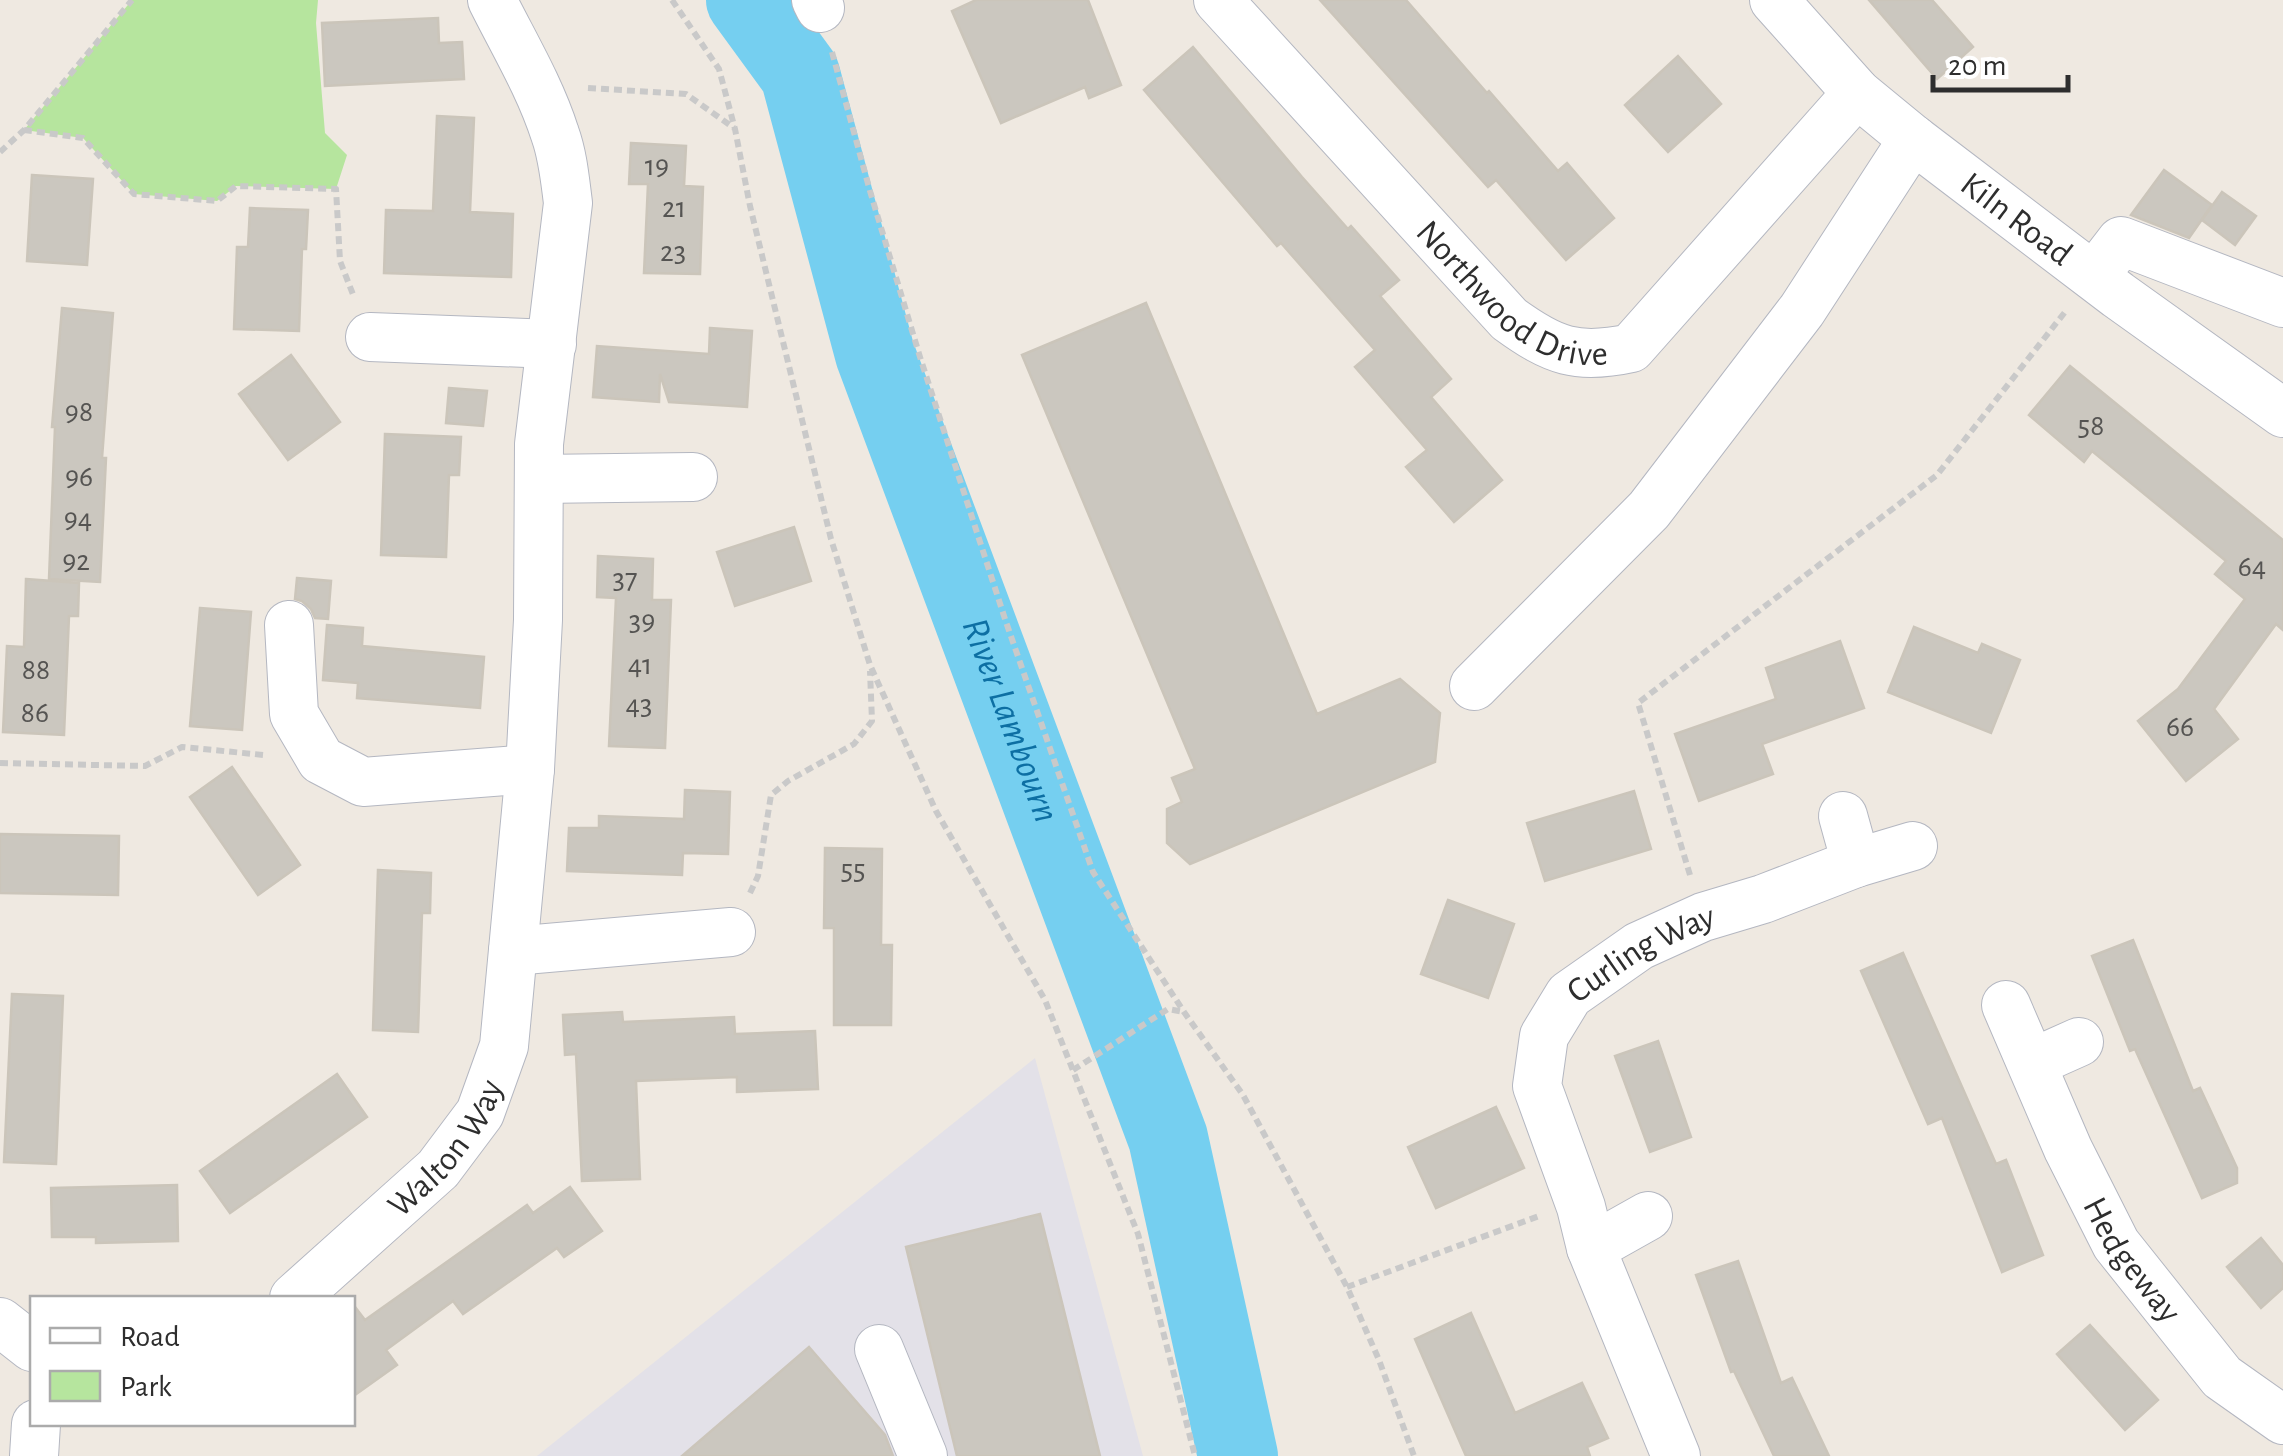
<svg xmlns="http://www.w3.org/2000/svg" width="2283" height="1456" viewBox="0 0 2283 1456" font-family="'Alegreya Sans',sans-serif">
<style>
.industrial{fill:#e3e1e8}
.green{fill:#b6e59e}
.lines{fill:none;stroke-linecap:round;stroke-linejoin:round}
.river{stroke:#75cff0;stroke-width:80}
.building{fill:#cbc7bf;stroke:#cbc5ba;stroke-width:2.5}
.minor-casing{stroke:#b4b7c1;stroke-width:50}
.path{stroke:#c9c9c9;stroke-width:6;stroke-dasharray:8 5;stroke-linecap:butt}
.minor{stroke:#fff;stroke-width:48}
.labels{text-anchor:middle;stroke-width:10;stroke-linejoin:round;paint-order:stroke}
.number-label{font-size:30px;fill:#555452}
.street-label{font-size:35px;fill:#2e2e2e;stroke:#fff}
.water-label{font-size:38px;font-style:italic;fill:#0d6fa3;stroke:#fff}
</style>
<rect width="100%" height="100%" fill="#efe9e1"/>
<!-- industrial -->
<path class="industrial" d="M1035,1058l108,398h-606z"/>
<!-- green -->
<path class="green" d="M132,0h186l-2,23 9,110 22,22 -11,34 -100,-3 -19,15 -83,-7 -51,-56 -59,-8z"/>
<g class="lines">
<!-- river -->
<path class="river" id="s1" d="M746,0l54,74 75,280 293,784 70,318"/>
</g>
<!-- building -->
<g class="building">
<path d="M976,0h112l33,85 -32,13 -4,-11 -84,36 -49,-112z"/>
<path d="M1320,0h86l81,93 2,-2 69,80 9,-8 47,55 -48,42 -70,-80 -8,7z"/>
<path d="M1869,0h63l41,47 -36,32z"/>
<path d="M438,18l1,25 23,-1 2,37 -139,7 -3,-63z"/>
<path d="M1193,47l109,130 46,52 3,-3 48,54 -19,16 71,83 -20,18 71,83 -48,42 -48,-55 21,-17 -72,-83 20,-17 -94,-107 -4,3 -133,-156z"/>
<path d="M1678,56l43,48 -53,48 -43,-47z"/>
<path d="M437,116l37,2 -4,94 43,2 -2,63 -127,-4 2,-63 47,1z"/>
<path d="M631,143l55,3 -2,40 19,1 -3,87 -56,-1 4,-89h-19z"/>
<path d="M2164,170l48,35 -23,33 -58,-23z"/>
<path d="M32,175l61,4 -6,86 -60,-4z"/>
<path d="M2222,192l34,24 -21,29 -33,-25z"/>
<path d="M250,208l58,2 -2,39h-4l-3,82 -65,-2 3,-82h11z"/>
<path d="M1146,303l171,411 83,-35 40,34 -5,49 -245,102 -23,-21v-34l15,-7 -10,-24 23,-9 -173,-414z"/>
<path d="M62,308l51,5 -11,145h4l-6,124 -51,-3 6,-152h-3z"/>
<path d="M710,328l42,3 -5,76 -78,-5 -9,-28 -1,28 -66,-5 4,-51 112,8z"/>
<path d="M291,355l49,67 -52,38 -49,-66z"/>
<path d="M2070,366l213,174v90l-7,-6 -62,85 24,30 -52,42 -48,-60 40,-32 67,-90 -30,-25 11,-13 -134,-110 -8,11 -55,-47z"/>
<path d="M449,388l38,3 -4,35 -37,-3z"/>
<path d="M385,434l76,3 -2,38h-10l-3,82 -65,-2z"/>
<path d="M794,527l17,54 -76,25 -18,-54z"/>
<path d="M598,556l55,3 -1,41h19l-6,148 -56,-2 7,-148 -19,-1z"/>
<path d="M297,578l34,3 -3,38 -13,-1 -4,-9 -9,-8 -7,-2z"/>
<path d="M26,579l53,4 -1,33h-9l-5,119 -61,-3 4,-86 17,1z"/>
<path d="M200,608l51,4 -9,118 -52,-4z"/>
<path d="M327,625l36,3 -1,18 122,11 -4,51 -123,-10 1,-15 -35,-3z"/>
<path d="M1914,627l64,26 4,-9 38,16 -29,73 -103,-41z"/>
<path d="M1840,641l24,67 -102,36 11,30 -74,27 -24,-67 101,-35 -10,-31z"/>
<path d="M232,767l68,98 -42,30 -68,-98z"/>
<path d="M685,790l45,2 -2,62 -45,-1 -1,22 -115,-4 2,-43h30v-12l85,3z"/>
<path d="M1634,791l17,58 -106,32 -18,-58z"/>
<path d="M0,834l119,2 -1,59 -118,-2z"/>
<path d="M825,848l57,1 -1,96h11l-1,80h-57v-97h-10z"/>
<path d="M378,870l53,3 -1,40h-8l-4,119 -45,-2z"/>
<path d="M1448,900l66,24 -26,74 -67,-24z"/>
<path d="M2133,940l60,151 7,-3 37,80v15l-35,15 -67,-149 -5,2 -38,-95z"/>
<path d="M1903,953l93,211 10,-4 37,95 -41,17 -60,-154 -14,6 -67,-153z"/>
<path d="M12,994l51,2 -7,168 -52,-2z"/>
<path d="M622,1012l1,10 111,-5 1,17 80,-3 3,58 -81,3v-15l-101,4 4,98 -58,2 -6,-127 -11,1 -2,-40z"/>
<path d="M1658,1041l33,96 -41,15 -35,-96z"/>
<path d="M337,1074l30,43 -137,96 -30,-42z"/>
<path d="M1496,1107l28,61 -88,40 -28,-61z"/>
<path d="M177,1185l1,56 -82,2v-6h-44l-1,-49z"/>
<path d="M570,1187l32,44 -38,26 -7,-9 -94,66 -10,-13 -67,49 11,15 -45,32v-94l13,17 162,-115 6,8z"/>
<path d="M1040,1214l60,242h-143l-51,-209z"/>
<path d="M2261,1238l22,27v23l-22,20 -34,-41z"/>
<path d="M1738,1261l43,122 11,-5 37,78h-55l-40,-85 -3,1 -35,-97z"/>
<path d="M1471,1313l44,100 67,-30 26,55 -21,9 3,9h-124l-51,-117z"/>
<path d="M2090,1325l68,75 -33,30 -68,-76z"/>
<path d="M809,1347l76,88 8,21h-211z"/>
</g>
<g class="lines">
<!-- minor casing -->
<g class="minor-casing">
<g id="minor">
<path d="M816,0l4,8"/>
<path id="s2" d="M1218,0l291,319c44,32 68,41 122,29l226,-255"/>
<path id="s3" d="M1774,0l83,93 56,46 205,156 165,118"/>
<path d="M2094,276l27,-35 162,62"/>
<path d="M370,337l182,7"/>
<path d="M539,479l154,-2"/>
<path d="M289,625l5,89 27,46 42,22 167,-13"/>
<path d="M1474,686l175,-176 153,-200 111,-171"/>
<path d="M1843,816l13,47"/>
<path d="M513,951l218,-19"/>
<path id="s4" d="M2006,1005l62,144 48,95 106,133 61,43"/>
<path d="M2032,1063l47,-21"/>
<path d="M1591,1248l57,-32"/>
<path id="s5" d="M294,1298l144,-129 42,-56 24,-67 26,-277 8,-149 1,-176 29,-241c-3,-23 -5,-47 -13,-69 -15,-47 -41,-90 -63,-134"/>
<path d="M0,1322l32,25"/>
<path d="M879,1349l44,107"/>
<path d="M34,1456l2,-32"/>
<path id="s6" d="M1676,1456l-85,-208 -10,-41 -44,-121 7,-50 25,-41 70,-49 64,-29 60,-18 93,-36 57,-17"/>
</g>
</g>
<!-- path -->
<g class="path">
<path d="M672,0l47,69 16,60 15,77 81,333 39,126 66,146 109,189 93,234 57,222"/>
<path d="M832,52l38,139 50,166 86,265 87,250 91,140 59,83 104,192 32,73 35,96"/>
<path d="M588,88l98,6 48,34"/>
<path d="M24,130l59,8 51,56 83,7 19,-15 100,3 4,72 14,36"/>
<path d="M0,152l24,-22 108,-130"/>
<path d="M0,763l145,3 37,-19 82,8"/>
<path d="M1690,875l-52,-172 299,-228 128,-163"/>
<path d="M750,893l8,-17 13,-81 17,-14 66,-37 18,-23 -2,-50"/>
<path d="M1073,1070l95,-61 16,3"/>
<path d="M1347,1287l192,-71"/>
</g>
<!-- minor -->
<use href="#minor" class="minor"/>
</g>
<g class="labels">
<!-- number labels -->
<g class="number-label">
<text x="657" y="175">19</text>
<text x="674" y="217">21</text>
<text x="673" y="261">23</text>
<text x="79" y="421">98</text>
<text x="2091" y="435">58</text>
<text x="79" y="486">96</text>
<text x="78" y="528">94</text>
<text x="76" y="570">92</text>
<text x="2252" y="576">64</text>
<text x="625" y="588">37</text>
<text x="642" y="630">39</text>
<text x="640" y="674">41</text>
<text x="36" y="679">88</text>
<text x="639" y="714">43</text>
<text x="35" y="722">86</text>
<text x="2180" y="736">66</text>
<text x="853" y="879">55</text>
</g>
<!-- street labels -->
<g class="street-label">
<text dy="12" stroke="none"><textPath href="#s3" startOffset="328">Kiln Road</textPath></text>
<text dy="12" stroke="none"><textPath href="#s2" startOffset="422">Northwood Drive</textPath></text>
<text dy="12" stroke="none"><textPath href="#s6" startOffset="578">Curling Way</textPath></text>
<text dy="12" stroke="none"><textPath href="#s5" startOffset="215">Walton Way</textPath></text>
<text dy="12" stroke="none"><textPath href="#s4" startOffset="285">Hedgeway</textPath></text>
</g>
<!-- water labels -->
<g class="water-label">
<text dy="13" stroke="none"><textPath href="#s1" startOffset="772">River Lambourn</textPath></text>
</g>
</g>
<!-- legend -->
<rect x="30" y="1296" width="325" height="130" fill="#ffffff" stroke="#ababab" stroke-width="2.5"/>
<rect x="50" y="1328" width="50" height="15" fill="#ffffff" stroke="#ababab" stroke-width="2.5"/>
<text x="120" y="1346" font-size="30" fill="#2e2e2e">Road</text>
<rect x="50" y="1371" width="50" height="30" fill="#b6e59e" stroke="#ababab" stroke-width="2.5"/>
<text x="120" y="1396" font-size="30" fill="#2e2e2e">Park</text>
<!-- scale -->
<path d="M1933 75v15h135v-15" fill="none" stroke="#2e2e2e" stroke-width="5"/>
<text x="1948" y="75" font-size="30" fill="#2e2e2e" stroke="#ffffff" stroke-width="8" paint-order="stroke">20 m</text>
</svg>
